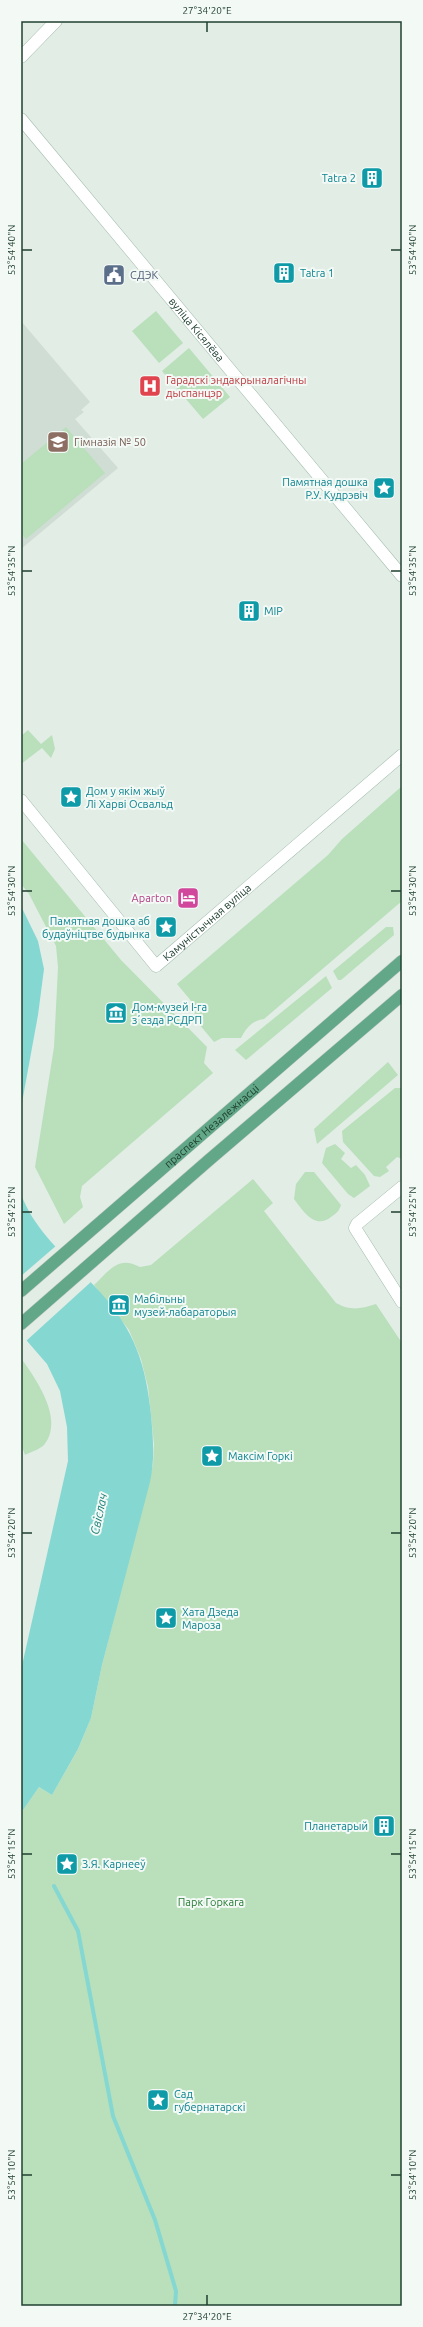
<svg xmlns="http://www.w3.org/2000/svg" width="423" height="2327" viewBox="0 0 423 2327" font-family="Ubuntu,sans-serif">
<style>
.built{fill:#d0ddd4}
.green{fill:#b9e0bb}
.water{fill:#85d7d2}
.pier{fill:#e2ede6}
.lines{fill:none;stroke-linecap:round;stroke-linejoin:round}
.stream{stroke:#85d7d2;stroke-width:4}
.secondary-casing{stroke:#a2bdae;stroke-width:13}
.primary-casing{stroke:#c1cac5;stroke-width:13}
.secondary{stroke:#fff;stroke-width:12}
.primary{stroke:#62a787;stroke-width:12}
.ticks{fill:none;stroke:#204031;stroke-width:1.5}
.labels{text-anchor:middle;stroke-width:4;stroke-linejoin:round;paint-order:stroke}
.culture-label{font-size:11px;fill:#0d838f;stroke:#f3f9f5;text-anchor:start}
.service-label{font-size:11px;fill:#4e5e75;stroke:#f3f9f5;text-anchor:start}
.street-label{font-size:11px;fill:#204031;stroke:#f3f9f5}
.health-label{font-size:11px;fill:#be3a42;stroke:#f3f9f5;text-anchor:start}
.education-label{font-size:11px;fill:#785e54;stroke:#f3f9f5;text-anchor:start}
.hotel-label{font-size:11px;fill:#b23c85;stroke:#f3f9f5;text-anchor:end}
.park-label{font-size:11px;fill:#277b35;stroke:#f3f9f5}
.water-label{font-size:12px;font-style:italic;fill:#157c77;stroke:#f3f9f5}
.neatline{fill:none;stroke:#204031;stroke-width:1.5}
.ticks-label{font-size:10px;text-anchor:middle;fill:#204031}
</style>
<rect width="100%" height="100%" fill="#e2ede6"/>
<!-- built -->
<path class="built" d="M21,321l69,81 -9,8 3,2 -9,7 43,49 -97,81z"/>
<!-- green -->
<g class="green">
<path d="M156,311l27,32 -24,20 -27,-32z"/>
<path d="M189,348l41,49 -27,22 -41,-48z"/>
<path d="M66,427l39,46 -79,66 -5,-6v-69z"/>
<path d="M28,730l13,14 11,-9 3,14 -4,9 -9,-10 -21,16v-28z"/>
<path d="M402,786v115l-138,118c-12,2 -17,8 -23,19h-19l-8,4 -21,-25 4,-9 -20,-24 151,-129 14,-16z"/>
<path d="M21,839l100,121 86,87 -3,16 9,10 -131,113 -2,11 3,10 -19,17 -29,-57 19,-120 4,-80 -2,-21 -27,-52 -8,-10z"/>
<path d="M386,927h7l1,8 -53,45h-3l-5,-9z"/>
<path d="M326,976l6,12 -86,72 -11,-10z"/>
<path d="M388,1062l10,13 -81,69 -3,-15z"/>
<path d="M395,1088h7v71l-5,-2 -11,10 3,4 -9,6 -6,-1 -31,-34 -1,-11z"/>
<path d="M335,1144l10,9 -4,6 10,9 5,-3 9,10 5,11 -16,12 -6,-4 -26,-31 4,-15z"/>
<path d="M305,1172h9l27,33c-2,6 -4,8 -10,12 -16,13 -28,-6 -37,-18l2,-15z"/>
<path d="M253,1179l20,24 -9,8 72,92c15,8 24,6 40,1l26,39v963h-381v-493l18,-26 13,8 26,-46 13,-31 11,-53 51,-200 1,-21 -6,-57 -7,-28 -12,-29 -35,-45c16,-15 24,-30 46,-18l11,-2z"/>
<path d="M21,1358c15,21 44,62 23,87 -4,4 -13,7 -19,10l-4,-11z"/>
</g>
<!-- water -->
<g class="water">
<path d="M21,906l17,35 6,28 -6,46 -17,93z"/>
<path d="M21,1194c15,41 51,67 79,98 35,39 46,73 51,123 2,23 4,44 -1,67l-48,183 -11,53 -13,31 -26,46 -13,-8 -18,26v-143l47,-209 -1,-34 -7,-36 -13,-27 -26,-30z"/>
</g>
<!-- pier -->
<path class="pier" d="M57,1245l35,36 -67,61 -4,-5v-61z"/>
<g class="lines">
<!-- stream -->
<path class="stream" d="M54,1886l24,45 35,185 42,104 21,71 -1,15"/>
<!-- secondary casing -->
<g class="secondary-casing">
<g id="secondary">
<path d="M21,57l35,-36"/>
<path id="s1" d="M21,119l381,457"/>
<path id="s2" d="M21,800l135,166 246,-211"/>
<path d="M402,1187l-45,37 -2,4 47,74"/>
</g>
</g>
<!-- primary casing -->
<g class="primary-casing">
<g id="primary">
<path id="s3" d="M21,1291l381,-330"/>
<path d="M21,1324l188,-164 193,-165"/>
</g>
</g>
<!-- secondary -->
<use href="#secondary" class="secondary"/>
<!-- primary -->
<use href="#primary" class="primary"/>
</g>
<!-- ticks -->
<path class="ticks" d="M207,22v10M22,250h10M391,250h10M22,571h10M391,571h10M22,891h10M391,891h10M22,1212h10M391,1212h10M22,1533h10M391,1533h10M22,1854h10M391,1854h10M22,2175h10M391,2175h10M207,2295v10"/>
<!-- icons -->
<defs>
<g id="building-square" transform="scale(1.15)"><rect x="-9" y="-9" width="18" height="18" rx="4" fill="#0f9aa8" stroke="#f3f9f5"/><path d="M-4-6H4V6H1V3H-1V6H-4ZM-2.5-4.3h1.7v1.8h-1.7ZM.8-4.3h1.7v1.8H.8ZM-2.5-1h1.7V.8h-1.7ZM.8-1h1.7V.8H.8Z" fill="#fff"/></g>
<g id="civic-square" transform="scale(1.15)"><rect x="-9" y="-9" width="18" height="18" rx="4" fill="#5c6f8a" stroke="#f3f9f5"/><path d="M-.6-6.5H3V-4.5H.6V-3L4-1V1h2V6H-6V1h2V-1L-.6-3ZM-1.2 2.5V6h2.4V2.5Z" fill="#fff"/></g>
<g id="hospital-square" transform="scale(1.15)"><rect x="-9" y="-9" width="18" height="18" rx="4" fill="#e0444e" stroke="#f3f9f5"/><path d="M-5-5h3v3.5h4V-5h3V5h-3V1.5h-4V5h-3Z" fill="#fff"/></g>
<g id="school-square" transform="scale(1.15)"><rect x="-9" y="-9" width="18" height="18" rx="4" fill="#8d6e63" stroke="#f3f9f5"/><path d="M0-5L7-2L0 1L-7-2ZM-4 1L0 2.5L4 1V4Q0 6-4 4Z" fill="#fff"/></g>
<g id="sight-square" transform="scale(1.15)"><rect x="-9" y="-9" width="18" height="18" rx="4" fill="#0f9aa8" stroke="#f3f9f5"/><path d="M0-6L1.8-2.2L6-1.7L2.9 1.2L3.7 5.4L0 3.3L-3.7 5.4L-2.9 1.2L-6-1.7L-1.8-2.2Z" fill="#fff"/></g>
<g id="hotel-square" transform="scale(1.15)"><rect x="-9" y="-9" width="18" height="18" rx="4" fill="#d1479c" stroke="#f3f9f5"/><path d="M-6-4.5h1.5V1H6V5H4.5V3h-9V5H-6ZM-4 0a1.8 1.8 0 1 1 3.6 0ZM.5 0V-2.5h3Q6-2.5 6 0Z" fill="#fff"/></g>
<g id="museum-square" transform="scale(1.15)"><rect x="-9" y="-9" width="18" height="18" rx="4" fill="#0f9aa8" stroke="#f3f9f5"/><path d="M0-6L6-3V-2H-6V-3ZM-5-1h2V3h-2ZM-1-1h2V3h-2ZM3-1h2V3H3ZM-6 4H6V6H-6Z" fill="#fff"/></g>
</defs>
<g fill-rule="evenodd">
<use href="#building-square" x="372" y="178"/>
<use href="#building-square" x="284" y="273"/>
<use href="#civic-square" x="114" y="275"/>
<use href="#hospital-square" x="150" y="386"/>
<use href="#school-square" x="58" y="442"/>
<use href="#sight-square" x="384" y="488"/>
<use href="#building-square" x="249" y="611"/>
<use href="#sight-square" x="71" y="797"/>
<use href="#hotel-square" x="188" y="898"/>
<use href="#sight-square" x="166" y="927"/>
<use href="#museum-square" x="116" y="1013"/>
<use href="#museum-square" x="119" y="1305"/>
<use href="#sight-square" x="212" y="1456"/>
<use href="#sight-square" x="166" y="1618"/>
<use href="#building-square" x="384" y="1826"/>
<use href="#sight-square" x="67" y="1864"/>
<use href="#sight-square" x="158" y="2100"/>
</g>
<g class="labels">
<!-- culture labels -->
<g class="culture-label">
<text x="356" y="182" text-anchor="end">Tatra 2</text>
<text x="300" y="277">Tatra 1</text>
<text x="368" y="486" text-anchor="end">Памятная дошка<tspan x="368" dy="13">Р.У. Кудрэвіч</tspan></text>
<text x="264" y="615">МІР</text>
<text x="86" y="795">Дом у якім жыў<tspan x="86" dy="13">Лі Харві Освальд</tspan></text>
<text x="150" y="925" text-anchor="end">Памятная дошка аб<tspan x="150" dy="13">будаўніцтве будынка</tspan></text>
<text x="132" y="1011">Дом-музей I-га<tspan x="132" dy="13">зʼезда РСДРП</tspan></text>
<text x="134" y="1303">Мабільны<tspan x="134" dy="13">музей-лабараторыя</tspan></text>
<text x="228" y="1460">Максім Горкі</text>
<text x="182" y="1616">Хата Дзеда<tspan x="182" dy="13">Мароза</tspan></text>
<text x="368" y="1830" text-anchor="end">Планетарый</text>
<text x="82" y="1868">З.Я. Карнееў</text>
<text x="174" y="2098">Сад<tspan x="174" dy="13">губернатарскі</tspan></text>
</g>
<!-- service labels -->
<g class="service-label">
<text x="130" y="279">СДЭК</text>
</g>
<!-- street labels -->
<g class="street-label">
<text dy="4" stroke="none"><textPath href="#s1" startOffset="274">вуліца Кісялёва</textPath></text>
<text dy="4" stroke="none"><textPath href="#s2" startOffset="281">Камуністычная вуліца</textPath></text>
<text dy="4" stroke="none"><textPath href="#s3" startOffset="252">праспект Незалежнасці</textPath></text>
</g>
<!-- health labels -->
<g class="health-label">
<text x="166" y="384">Гарадскі эндакрыналагічны<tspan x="166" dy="13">дыспанцэр</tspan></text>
</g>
<!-- education labels -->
<g class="education-label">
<text x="74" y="446">Гімназія № 50</text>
</g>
<!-- hotel labels -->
<g class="hotel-label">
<text x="172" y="902">Aparton</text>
</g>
<!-- park labels -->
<g class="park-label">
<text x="211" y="1906">Парк Горкага</text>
</g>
<!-- water labels -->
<g class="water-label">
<text transform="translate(99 1514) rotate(-78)" y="4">Свіслач</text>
</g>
</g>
<!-- border -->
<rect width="423" height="2327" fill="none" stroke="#f3f9f5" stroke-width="44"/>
<rect x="22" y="22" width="379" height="2283" class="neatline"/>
<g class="ticks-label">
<text x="207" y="14">27°34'20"E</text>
<text transform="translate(11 250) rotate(-90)" y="4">53°54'40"N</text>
<text transform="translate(412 250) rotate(-90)" y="4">53°54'40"N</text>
<text transform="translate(11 571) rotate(-90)" y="4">53°54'35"N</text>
<text transform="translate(412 571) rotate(-90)" y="4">53°54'35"N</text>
<text transform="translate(11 891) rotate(-90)" y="4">53°54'30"N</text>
<text transform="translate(412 891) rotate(-90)" y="4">53°54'30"N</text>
<text transform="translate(11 1212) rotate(-90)" y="4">53°54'25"N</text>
<text transform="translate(412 1212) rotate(-90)" y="4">53°54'25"N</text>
<text transform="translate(11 1533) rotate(-90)" y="4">53°54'20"N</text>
<text transform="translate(412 1533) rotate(-90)" y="4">53°54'20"N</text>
<text transform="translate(11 1854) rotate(-90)" y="4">53°54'15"N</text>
<text transform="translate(412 1854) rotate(-90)" y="4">53°54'15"N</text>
<text transform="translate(11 2175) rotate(-90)" y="4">53°54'10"N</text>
<text transform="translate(412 2175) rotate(-90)" y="4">53°54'10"N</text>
<text x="207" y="2320">27°34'20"E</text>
</g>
</svg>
